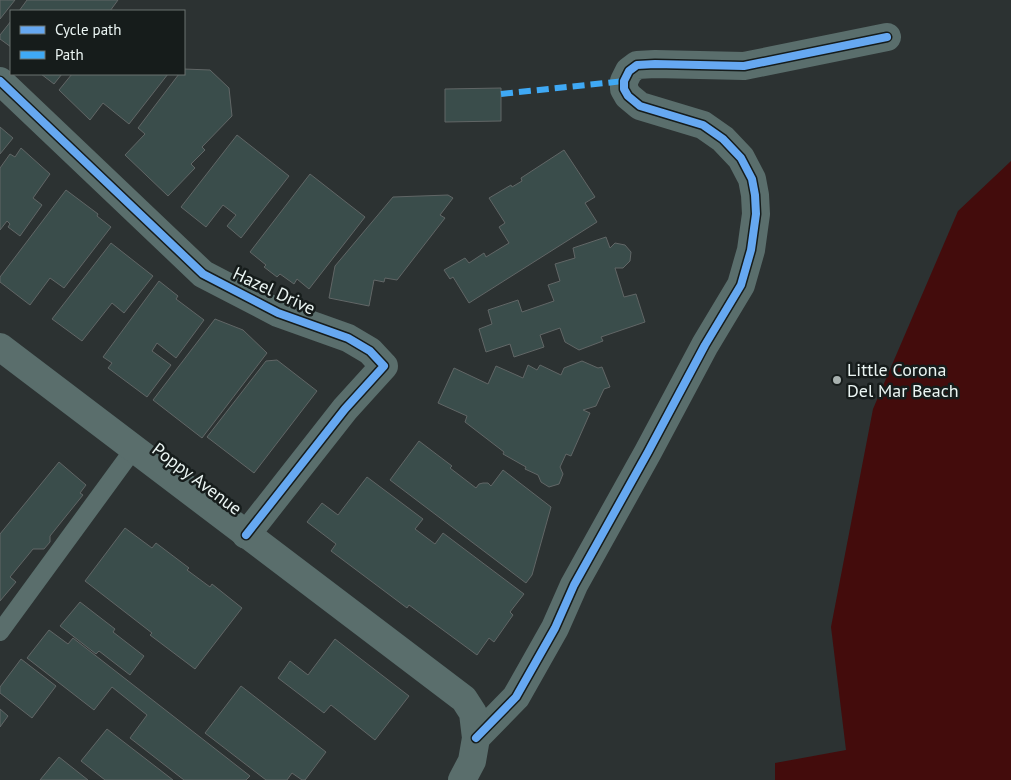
<svg xmlns="http://www.w3.org/2000/svg" width="1011" height="780" viewBox="0 0 1011 780" font-family="'PT Sans',sans-serif">
<style>
.water{fill:#430c0c}
.building{fill:#3a4d4b;stroke:#616666}
.lines{fill:none;stroke-linecap:round;stroke-linejoin:round}
.service{stroke:#5a6e6c;stroke-width:18}
.minor{stroke:#5a6e6c;stroke-width:28}
.tertiary{stroke:#5a6e6c;stroke-width:28}
.quiet{stroke:#3fa9f5;stroke-width:6;stroke-dasharray:12 6;stroke-linecap:butt}
.cycleway-casing{stroke:#161c1b;stroke-width:11}
.cycleway{stroke:#66a8f1;stroke-width:8}
.poi-dot{fill:#a8b1af;stroke:#161c1b;stroke-width:2}
.labels{text-anchor:middle;stroke-width:5;stroke-linejoin:round;paint-order:stroke}
.street-label{font-size:18px;fill:#ebf5f3;stroke:#161c1b}
.poi-label{font-size:18px;fill:#ebf5f3;stroke:#161c1b;text-anchor:start}
</style>
<rect width="100%" height="100%" fill="#2c3232"/>
<!-- water -->
<path class="water" d="M1011,161v619h-236v-17l71,-13 -15,-123 42,-218 85,-198z"/>
<!-- building -->
<g class="building">
<path d="M0,0h15l-15,19z"/>
<path d="M27,0h91l-8,11h-91z"/>
<path d="M11,21v26l-11,-8v-4z"/>
<path d="M184,69l26,1 19,18 3,28 -30,31 3,3 -14,14 4,4 -27,28 -43,-41 20,-21 -7,-6 41,-54h5z"/>
<path d="M41,74h21l-8,10z"/>
<path d="M72,74h96l-39,50 -26,-21 -13,17 -31,-30z"/>
<path d="M501,88v33l-56,1v-33z"/>
<path d="M0,127l13,11 -13,16z"/>
<path d="M237,135l52,41 -48,62 -14,-12 9,-11 -13,-10 -17,22 -25,-20z"/>
<path d="M21,148l29,26 -17,24 9,7 -22,31 -12,-9 2,-3 -3,-3 -7,9v-62l10,-14 5,3z"/>
<path d="M564,150l31,47 -10,6 12,19 -128,81 -16,-26 -3,2 -6,-9 21,-12 4,5 15,-10 2,4 23,-14 -10,-16 6,-4 -16,-25 22,-13 1,2 10,-6 -1,-3z"/>
<path d="M310,174l55,43 -56,72 -12,-10 -3,5 -14,-10 -3,3 -13,-10 2,-2 -16,-13z"/>
<path d="M66,190l32,24 -1,2 14,11 -47,61 -14,-10 -20,27 -30,-23v-5z"/>
<path d="M448,195l5,3 -13,17 5,3 -48,62 -12,-2 -1,4 -10,-2 -5,26 -40,-8 6,-32 58,-69z"/>
<path d="M606,237l4,11 5,-5 10,2 6,7 -1,9 -7,7h-8l9,29 12,-3 9,28 -44,15 2,4 -24,9 -14,-8 -5,-14 -20,7 4,12 -30,10 -4,-13 -24,8 -7,-23 13,-5 -4,-14 30,-10 4,12 32,-11 -6,-16 12,-4 -5,-17 20,-6 -2,-10z"/>
<path d="M111,243l42,33 -29,37 -12,-10 -30,38 -30,-22z"/>
<path d="M159,281l19,15 -2,3 28,21 -28,38 -19,-15 -5,8 19,14 -24,32 -39,-29 4,-5 -9,-6z"/>
<path d="M215,319l28,11 24,23 -65,85 -49,-38z"/>
<path d="M277,360l40,31 -63,82 -47,-36 59,-76z"/>
<path d="M582,361l16,7 4,-1 8,20 -6,2 -8,17 -13,4 7,3 -19,43 -5,-2 -6,13 3,7 -4,10 -10,3 -8,-5 -3,-7 -13,-6 1,-2 -23,-13 1,-2 -39,-30 2,-6 -29,-13 16,-35 34,16 8,-18 27,12 5,-13 9,5 3,-5 21,10 3,-7z"/>
<path d="M419,441l33,25 -2,2 26,20 3,-4 4,-1h5l3,3 12,-16 48,37 -19,68 -6,8 -136,-103z"/>
<path d="M59,462l27,23 -6,8 3,2 -33,41v6l-6,7h-11l-23,28 6,5 -16,19v-67z"/>
<path d="M367,477l56,42 -8,10 20,15 8,-11 81,61 -14,18 3,3 -19,27 -5,-4 -12,17 -68,-50 -2,3 -76,-57 5,-7 -29,-22 15,-19 16,12z"/>
<path d="M125,528l27,20 4,-5 33,25 -2,2 23,17 2,-3 30,24 -47,61 -45,-34 2,-2 -67,-52z"/>
<path d="M80,602l35,27 -2,3 31,24 -14,19 -31,-24 -3,3 -36,-28z"/>
<path d="M49,630l19,14 5,-6 177,138 -4,4h-62l-54,-42 17,-23 -35,-28 -18,23 -67,-52z"/>
<path d="M335,639l74,57 -34,44 -44,-35 -7,8 -46,-35 12,-17 18,14z"/>
<path d="M21,659l35,27 -24,32 -32,-25v-6z"/>
<path d="M241,686l85,66 -21,28h-3l-10,-7 -5,7h-21l-61,-47z"/>
<path d="M0,709l8,7 -8,11z"/>
<path d="M107,729l66,51h-68l-24,-19z"/>
<path d="M59,757l29,23h-48z"/>
</g>
<g class="lines">
<!-- service -->
<path class="service" d="M0,632l133,-182"/>
<!-- minor -->
<g class="minor">
<path d="M0,81l203,193 75,39 70,25 22,13 14,15 -39,43 -99,126"/>
<path d="M476,738l40,-41 39,-69 19,-43 74,-133 57,-107 36,-60 10,-35 5,-36 -1,-19 -3,-16 -11,-21 -18,-19 -20,-14 -63,-19 -12,-10 -4,-7v-8l5,-10 8,-6 18,-1 89,2 143,-29"/>
</g>
<!-- tertiary -->
<path class="tertiary" d="M0,347l464,352 9,14 3,25 -4,23 -10,19"/>
<!-- quiet -->
<path class="quiet" d="M501,94l123,-13"/>
<!-- cycleway casing -->
<g class="cycleway-casing">
<g id="cycleway">
<path d="M0,81l203,193 75,39 70,25 22,13 14,15 -39,43 -99,126"/>
<path d="M476,738l40,-41 39,-69 19,-43 74,-133 57,-107 36,-60 10,-35 5,-36 -1,-19 -3,-16 -11,-21 -18,-19 -20,-14 -63,-19 -12,-10 -4,-7v-8l5,-10 8,-6 18,-1 89,2 143,-29"/>
</g>
</g>
<!-- cycleway -->
<use href="#cycleway" class="cycleway"/>
</g>
<!-- markers -->
<circle class="poi-dot" cx="837" cy="380" r="5"/>
<g class="labels">
<!-- street labels -->
<g class="street-label">
<text transform="translate(274 291) rotate(25)" y="6">Hazel Drive</text>
<text transform="translate(197 479) rotate(37)" y="6">Poppy Avenue</text>
</g>
<!-- poi labels -->
<g class="poi-label">
<text x="847" y="376">Little Corona<tspan x="847" dy="21">Del Mar Beach</tspan></text>
</g>
</g>
<!-- legend -->
<rect x="10" y="10" width="175" height="65" fill="#161c1b" stroke="#6b7371"/>
<rect x="20" y="26" width="25" height="8" fill="#66a8f1" stroke="#6b7371"/>
<text x="55" y="35" font-size="15" fill="#ebf5f3">Cycle path</text>
<rect x="20" y="51" width="25" height="8" fill="#3fa9f5" stroke="#6b7371"/>
<text x="55" y="60" font-size="15" fill="#ebf5f3">Path</text>
</svg>
